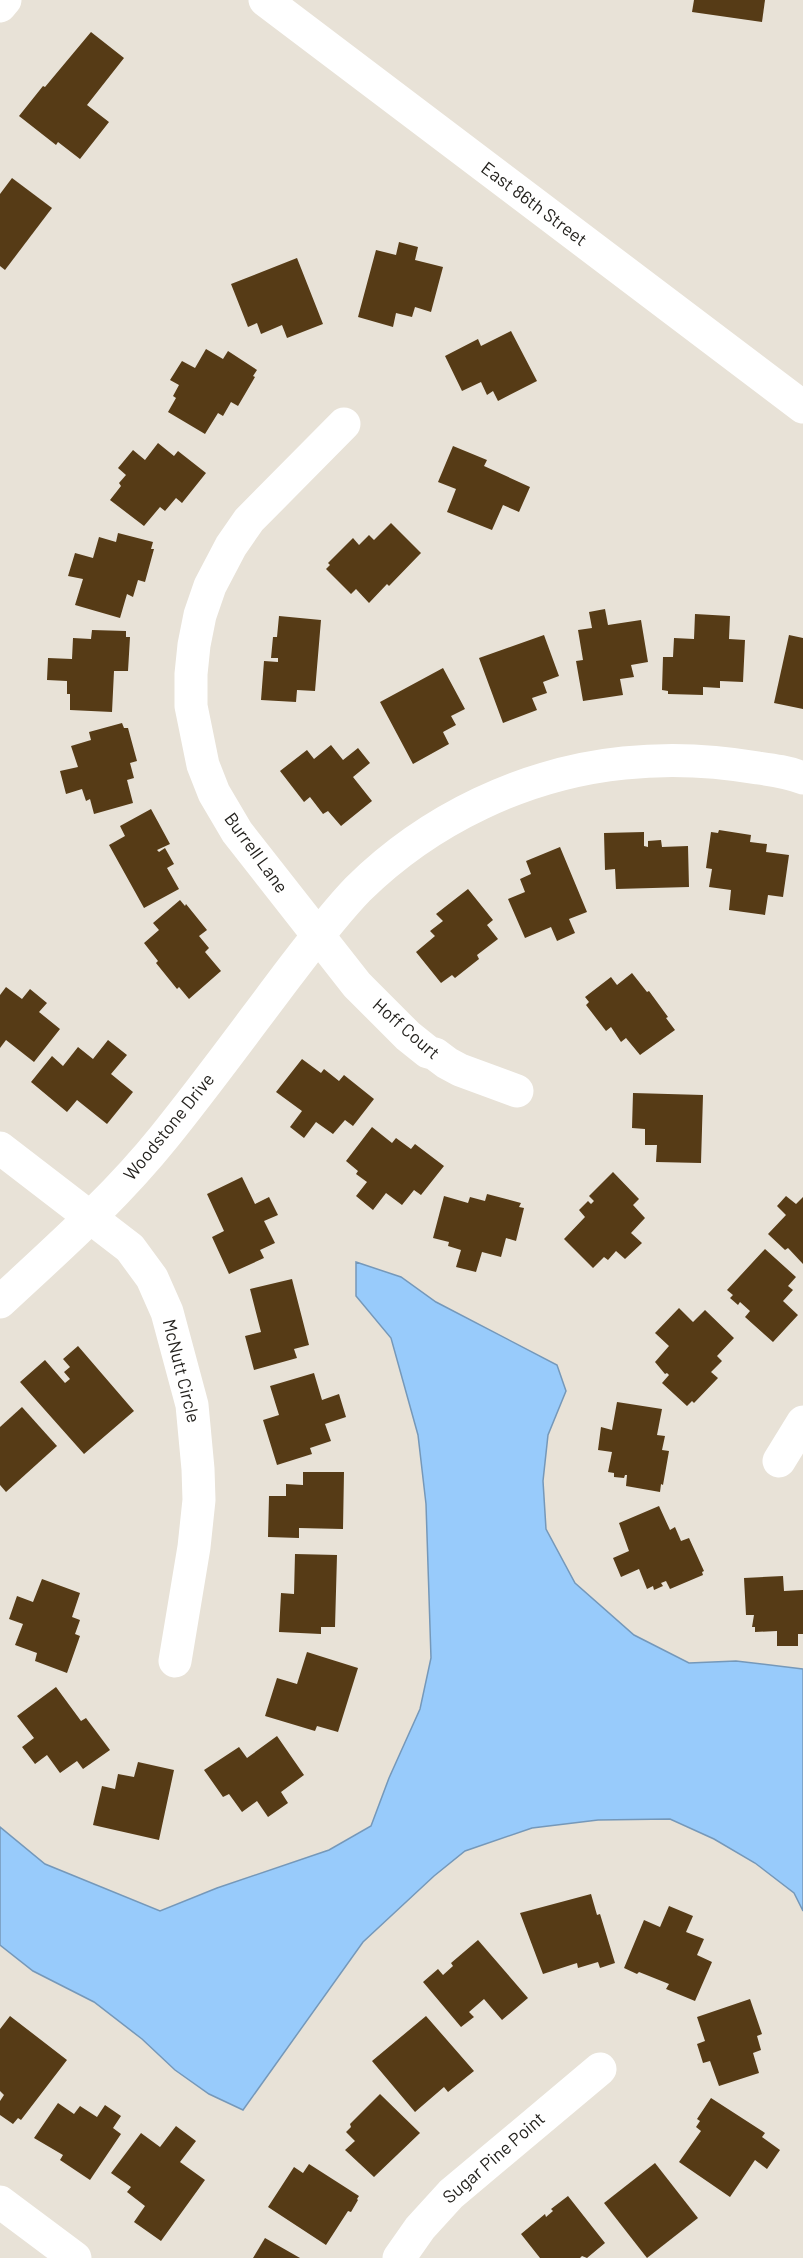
<svg xmlns="http://www.w3.org/2000/svg" width="803" height="2258" viewBox="0 0 803 2258" font-family="Barlow,sans-serif">
<style>
.water{fill:#98cbfb;stroke:#7598b9;stroke-width:1.5}
.building{fill:#563b16}
.lines{fill:none;stroke-linecap:round;stroke-linejoin:round}
.minor{stroke:#fff;stroke-width:33}
.tertiary{stroke:#fff;stroke-width:33}
.labels{text-anchor:middle;stroke-width:6;stroke-linejoin:round;paint-order:stroke}
.street-label{font-size:18px;fill:#24221e;stroke:#fff}
</style>
<rect width="100%" height="100%" fill="#e8e2d7"/>
<!-- water -->
<path class="water" d="M356,1262l45,15 35,25 121,63 9,26 -18,44 -5,46 3,48 29,54 59,52 55,28 47,-2 67,8v242l-9,-18 -39,-30 -41,-24 -44,-20 -72,1 -66,8 -67,23 -31,25 -71,66 -120,168 -34,-16 -34,-24 -33,-31 -48,-37 -61,-31 -33,-26v-118l45,37 115,47 57,-23 112,-38 42,-24 18,-48 31,-69 11,-51 -5,-154 -8,-69 -27,-97 -35,-42z"/>
<!-- building -->
<g class="building">
<path d="M694,0h71l-3,22 -70,-10z"/>
<path d="M91,32l33,26 -37,47 22,17 -29,37 -22,-17 -2,3 -37,-29 24,-30 2,1z"/>
<path d="M12,178l40,30 -47,62 -5,-4v-72z"/>
<path d="M399,242l19,5 -3,13 28,7 -12,45 -16,-5 -3,10 -16,-4 -3,14 -35,-10 18,-67 20,5z"/>
<path d="M297,258l26,66 -36,14 -5,-13 -21,9 -4,-11 -9,4 -17,-43z"/>
<path d="M511,331l26,50 -39,20 -5,-10 -6,4 -6,-13 -19,9 -17,-35 33,-17 3,7z"/>
<path d="M206,349l17,10 5,-8 29,19 -4,6 2,1 -17,29 -7,-4 -8,14 -5,-3 -13,21 -37,-22 8,-14 -3,-2 6,-11 -9,-5 12,-19 13,7z"/>
<path d="M158,443l16,13 4,-5 28,22 -24,30 -6,-5 -11,13 -5,-4 -16,19 -34,-26 11,-14 -2,-3 7,-8 -8,-7 15,-18 12,10z"/>
<path d="M453,446l34,14 -3,6 46,21 -11,25 -16,-7 -11,25 -45,-18 9,-23 -18,-7z"/>
<path d="M391,523l30,30 -32,33 -2,-2 -18,19 -13,-14 -5,5 -25,-25 4,-4 -2,-2 25,-25 6,7 10,-10 5,5z"/>
<path d="M118,533l35,9 -2,7h3l-9,33 -7,-2 -5,17 -6,-3 -7,24 -45,-13 8,-26 -15,-3 7,-23 18,5 6,-21 17,5z"/>
<path d="M605,609l3,16 33,-5 7,42 -17,3 3,12 -14,2 3,16 -40,6 -7,-40 7,-1 -5,-30 14,-2 -3,-16z"/>
<path d="M695,614l35,2 -1,23 16,1 -2,42 -23,-1v7l-17,-1v8l-35,-1v-3l-6,-1 1,-33h10l1,-19 20,1z"/>
<path d="M279,616l42,4 -6,71 -18,-1 -1,12 -35,-2 3,-39 14,1v-4h-7l2,-21h4z"/>
<path d="M92,630l34,1v6h4l-2,34h-14l-2,41 -42,-2v-16h-3v-13l-20,-1 1,-22 24,1 1,-21 18,1z"/>
<path d="M544,635l15,41 -16,6 4,11 -15,5 5,12 -34,13 -24,-65z"/>
<path d="M789,635l14,3v71l-29,-6z"/>
<path d="M443,668l22,41 -14,7 5,9 -13,7 6,12 -36,20 -33,-62z"/>
<path d="M122,723l2,5h4l9,33 -7,2 4,15 -7,2 6,23 -39,11 -4,-15 -4,2 -4,-12 -16,5 -6,-23 18,-4 -7,-21 20,-6 -2,-8z"/>
<path d="M331,745l12,15 15,-12 12,15 -17,14 19,24 -31,25 -13,-15 -5,3 -13,-17 -6,5 -24,-31 27,-21 7,9z"/>
<path d="M151,809l19,35 -13,6 2,2 6,-4 9,16 -7,4 12,21 -35,19 -35,-63 16,-9 -5,-10z"/>
<path d="M719,830l32,5 -1,7 17,2 -1,8 23,3 -6,42 -15,-2 -3,20 -36,-5 2,-20 -22,-3 3,-18 -6,-1 5,-36 7,1z"/>
<path d="M644,832v14l4,1v-6l13,-1 1,7 26,-1 1,41 -73,2 -1,-20 -10,1 -1,-37z"/>
<path d="M560,847l27,65 -18,7 6,14 -18,8 -6,-14 -26,11 -17,-39 17,-7 -5,-13 11,-5 -5,-13z"/>
<path d="M468,889l25,31 -6,5 11,14 -21,16 2,4 -24,19 -3,-3 -11,8 -25,-31 19,-16 -5,-5 13,-10 -7,-7z"/>
<path d="M180,900l5,6 1,-2 21,26 -8,6 10,12 -4,4 16,19 -32,28 -10,-12 -2,2 -21,-26 2,-2 -14,-18 15,-13 -6,-7z"/>
<path d="M632,973l15,19 2,-1 19,26 -2,1 9,12 -35,25 -14,-17 -5,4 -10,-15 -5,4 -20,-26 3,-3 -4,-5 26,-20 6,8z"/>
<path d="M6,987l16,12 8,-10 17,14 -8,9 21,17 -26,33 -28,-22 -6,8v-53z"/>
<path d="M108,1040l19,15 -16,19 22,18 -26,32 -30,-24 -10,12 -36,-30 21,-26 11,10 15,-19 15,12z"/>
<path d="M302,1059l19,14 3,-4 15,12 5,-6 30,24 -21,27 -8,-6 -12,14 -17,-12 -12,16 -14,-11 12,-16 -26,-19z"/>
<path d="M633,1093l70,2 -2,68 -45,-1 1,-17h-12v-16l-13,-1z"/>
<path d="M372,1127l20,16 4,-5 15,11 4,-5 29,22 -23,29 -7,-5 -12,15 -16,-12 -13,17 -17,-14 11,-14 -11,-8 2,-3 -12,-10z"/>
<path d="M613,1172l26,27 -6,6 12,13 -14,15 11,10 -17,16 -9,-8 -8,9 -4,-3 -11,11 -29,-29 21,-22 -6,-7 9,-9 3,3 3,-3 -5,-5z"/>
<path d="M242,1177l13,27 14,-7 9,18 -14,6 11,22 -15,7 4,8 -35,16 -17,-37 12,-6 -17,-37z"/>
<path d="M487,1194l34,9 -2,4 5,1 -8,33 -10,-3 -5,19 -19,-5 -6,20 -20,-5 5,-17 -13,-4 1,-4 -16,-4 11,-42 24,7 2,-6 15,4z"/>
<path d="M786,1196l10,8 7,-7v67l-15,-16 -3,2 -17,-16 18,-19 -9,-9z"/>
<path d="M765,1249l31,28 -8,9 5,4 -10,11 15,14 -25,27 -28,-25 5,-6 -10,-9 -2,3 -8,-7 3,-3 -6,-5z"/>
<path d="M292,1279l17,66 -15,4 3,9 -43,12 -9,-34 16,-4 -11,-43z"/>
<path d="M679,1308l14,14 12,-12 29,28 -17,18 5,5 -11,11 7,6 -24,25 -2,-2 -5,5 -25,-23 7,-8 -2,-2 -2,1 -10,-12 14,-16 -14,-13z"/>
<path d="M78,1346l56,65 -50,43 -64,-72 25,-22 20,23 5,-4 -6,-7 6,-5 -7,-8z"/>
<path d="M314,1373l8,27 17,-6 7,23 -21,7 6,17 -21,7 2,6 -35,11 -14,-45 16,-5 -9,-29z"/>
<path d="M617,1402l45,7 -5,26 8,1 -3,14 7,1 -6,34 -2,-1 -1,8 -34,-6 1,-11h-2l-1,3 -10,-1v-4l-6,-1 4,-20 -14,-2 3,-23 11,3z"/>
<path d="M22,1407l35,39 -51,46 -6,-7v-58z"/>
<path d="M303,1472h41l-1,57 -44,-1v10l-31,-1 1,-41h17v-12l17,1z"/>
<path d="M659,1506l11,24 5,-3 6,14 8,-3 15,33 -2,1 1,3 -33,14 -4,-8 -5,2 2,3 -9,4 -1,-4 -6,3 -8,-20 -18,8 -8,-19 16,-7 -10,-28z"/>
<path d="M295,1554l42,1 -2,72h-14v7l-42,-2 2,-39 13,1z"/>
<path d="M783,1576l1,15 19,-1v44h-5v12h-21v-15l-22,1v-5h-3l2,-12h-8l-2,-37z"/>
<path d="M42,1579l38,14 -8,24 8,3 -5,14 5,2 -13,37 -32,-12 2,-8 -22,-8 8,-21 -14,-5 8,-23 16,6z"/>
<path d="M307,1652l51,16 -20,64 -21,-6 -2,5 -50,-15 12,-38 20,6z"/>
<path d="M56,1687l25,34 5,-3 24,32 -27,19 -6,-8 -17,12 -13,-18 -12,9 -13,-17 12,-9 -17,-22z"/>
<path d="M277,1736l27,39 -23,17 7,11 -20,14 -11,-16 -15,11 -13,-18 -6,3 -19,-27 35,-23 8,11z"/>
<path d="M138,1762l36,8 -15,70 -66,-15 9,-39 13,3 3,-15 16,3z"/>
<path d="M591,1894l6,21 3,-1 15,49 -15,5 -2,-6 -20,6 -1,-5 -34,11 -23,-61z"/>
<path d="M669,1906l24,10 -7,16 18,7 -7,16 15,7 -17,39 -29,-12 3,-5 -30,-12 -2,2 -13,-6 20,-48 16,7z"/>
<path d="M478,1940l50,58 -26,22 -18,-21 -15,13 5,5 -13,10 -38,-45 15,-13 5,6 10,-9 -2,-3z"/>
<path d="M750,1999l12,35 -5,2 4,14 -8,3 6,20 -40,13 -9,-25 -7,2 -6,-19 8,-3 -8,-24z"/>
<path d="M10,2016l57,44 -46,60 -3,-2 -5,6 -13,-9v-14l4,-6 -4,-4v-62z"/>
<path d="M426,2016l48,55 -26,21 -4,-5 -29,25 -43,-51z"/>
<path d="M380,2094l40,39 -46,44 -29,-27 10,-9 -9,-9 5,-5 -1,-3z"/>
<path d="M711,2098l54,35 -3,4 18,13 -13,19 -12,-9 -25,37 -51,-35 22,-31 -5,-4 4,-6 -3,-2z"/>
<path d="M58,2103l16,11 6,-8 17,11 8,-12 16,11 -8,12 8,6 -31,46 -30,-20 3,-5 -29,-17z"/>
<path d="M176,2126l20,15 -16,21 25,18 -44,61 -27,-19 11,-16 -18,-14 4,-5 -20,-14 30,-40 19,14z"/>
<path d="M655,2163l43,55 -51,40 -43,-55z"/>
<path d="M309,2164l50,32 -2,3 1,1 -7,12 -3,-1 -22,34 -58,-38 26,-40 9,6z"/>
<path d="M568,2196l37,47 -18,15 -5,-2 -2,2h-40l-19,-24 24,-20 1,3 7,-6 -2,-2z"/>
<path d="M265,2238l35,20h-47z"/>
</g>
<g class="lines">
<!-- minor -->
<g class="minor">
<path d="M0,6l5,-6"/>
<path d="M344,424l-95,96 -18,26 -21,40 -10,29 -6,30 -3,29v32l12,59 11,28 23,39 120,153 51,51 20,16 7,2 12,9 13,7 57,21"/>
<path d="M0,1148l130,100 22,30 15,34 25,93 6,64 1,31 -5,47 -19,114"/>
<path d="M0,1302c57,-53 115,-104 164,-165 42,-52 82,-107 122,-160 23,-30 46,-61 72,-88 71,-70 167,-116 266,-126 46,-5 88,-3 134,5 15,2 30,4 45,10"/>
<path d="M779,1461l24,-39"/>
<path d="M0,2202l75,56"/>
<path d="M399,2258l21,-30 31,-34 149,-125"/>
</g>
<!-- tertiary -->
<path class="tertiary" d="M265,0l538,407"/>
</g>
<g class="labels">
<!-- street labels -->
<g class="street-label">
<text transform="translate(534 204) rotate(37)" y="6">East 86th Street</text>
<text transform="translate(256 853) rotate(54)" y="6">Burrell Lane</text>
<text transform="translate(406 1029) rotate(41)" y="6">Hoff Court</text>
<text transform="translate(169 1127) rotate(-51)" y="6">Woodstone Drive</text>
<text transform="translate(181 1371) rotate(76)" y="6">McNutt Circle</text>
<text transform="translate(494 2158) rotate(-41)" y="6">Sugar Pine Point</text>
</g>
</g>
</svg>
